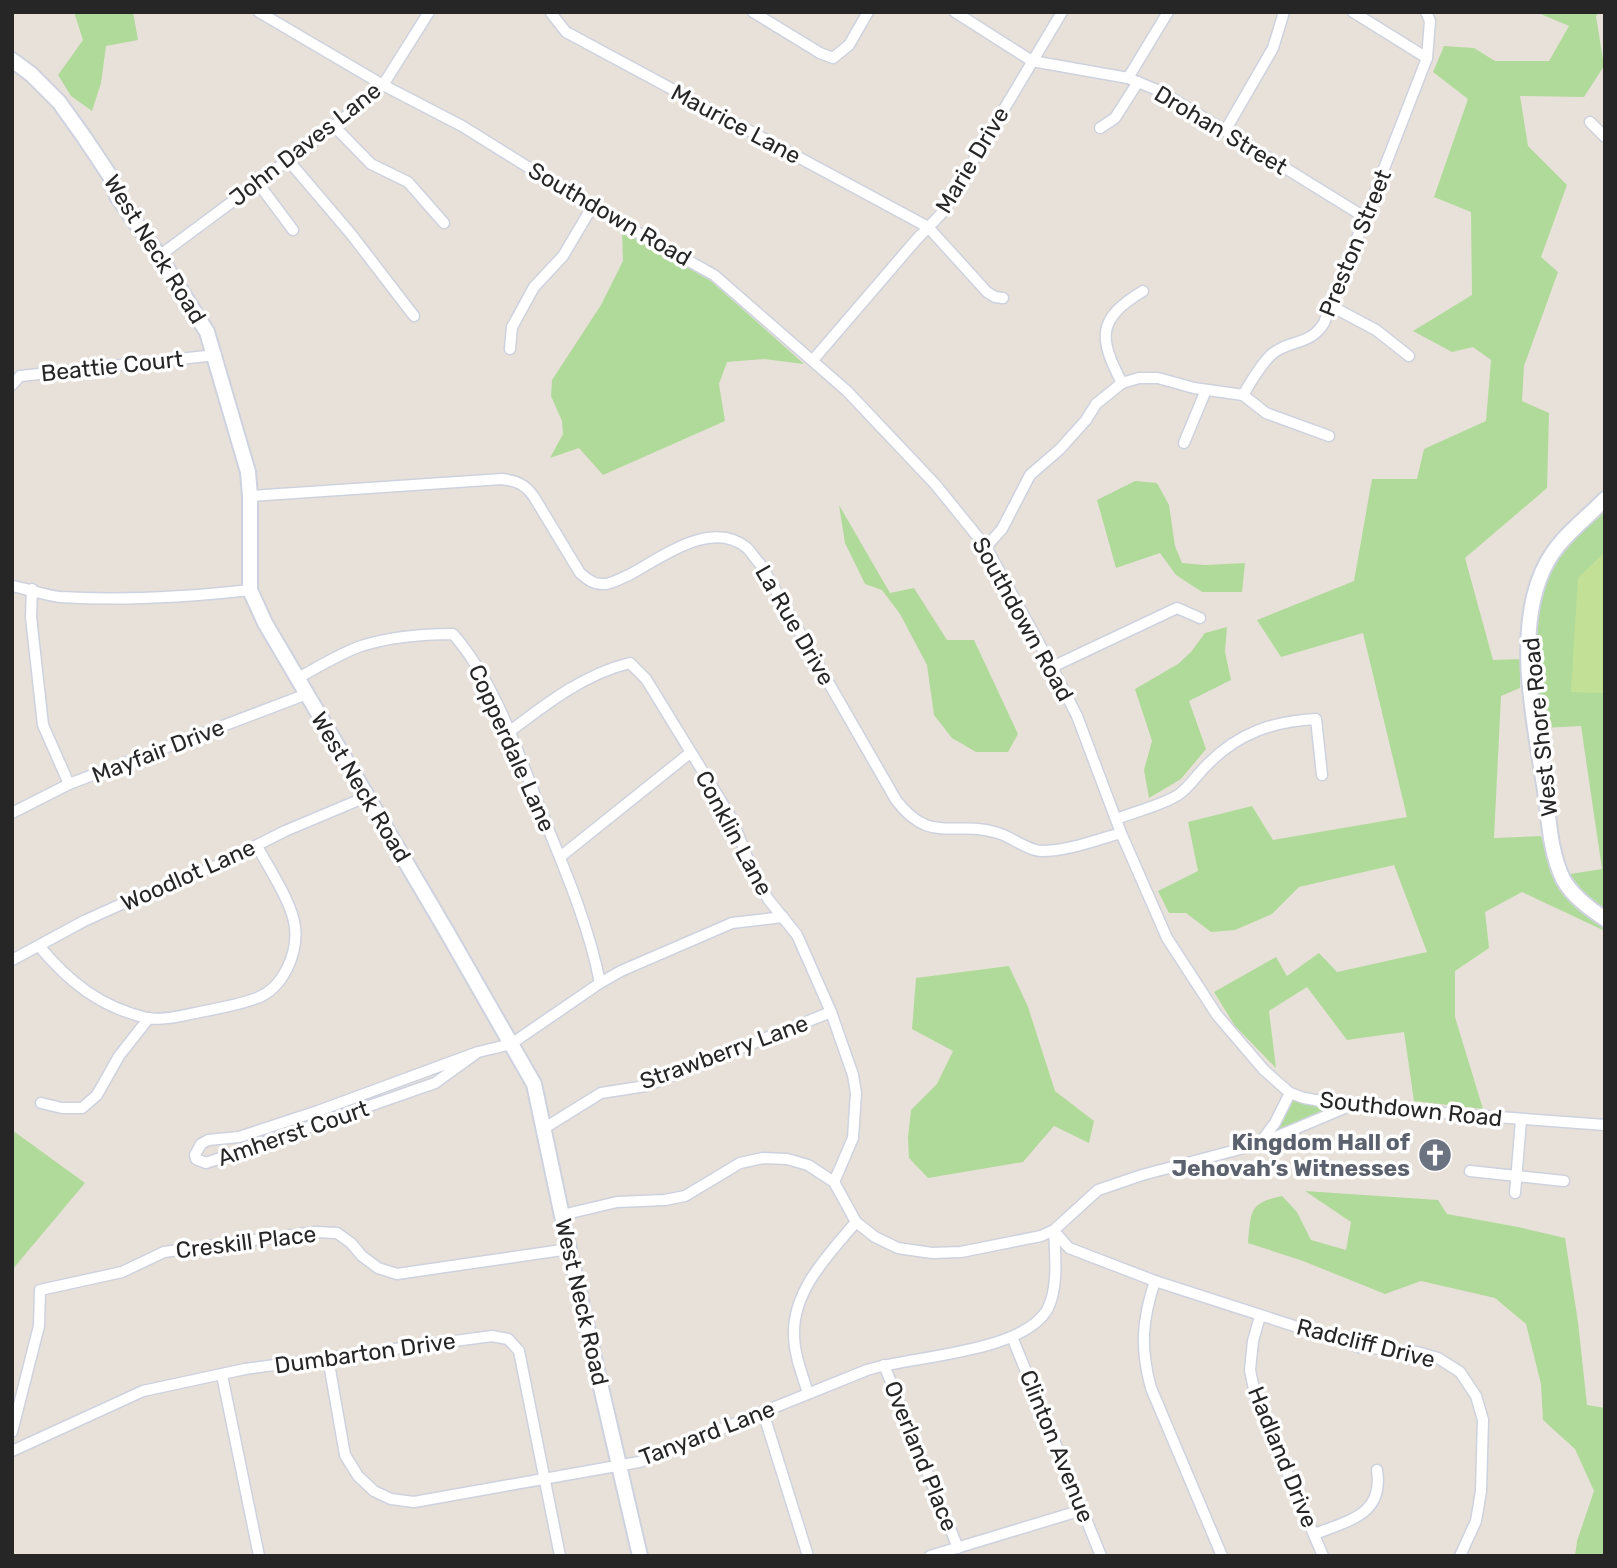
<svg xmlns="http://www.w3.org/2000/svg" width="1617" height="1568" viewBox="0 0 1617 1568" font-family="Rubik,sans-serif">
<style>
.green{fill:#b0da99}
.pitch{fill:#c2e196}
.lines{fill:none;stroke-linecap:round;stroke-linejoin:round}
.street-casing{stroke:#ced2de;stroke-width:13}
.secondary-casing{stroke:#ced2de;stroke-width:18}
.street{stroke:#fff;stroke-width:10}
.secondary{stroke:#fff;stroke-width:14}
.labels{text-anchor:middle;stroke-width:7;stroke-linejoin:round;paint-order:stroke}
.street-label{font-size:23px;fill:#262626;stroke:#fff}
.worship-label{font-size:23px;font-weight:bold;fill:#5b616d;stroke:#fff;text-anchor:end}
</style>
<rect width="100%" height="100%" fill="#e8e1d9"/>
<!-- green -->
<g class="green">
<path d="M74,12h59l5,28 -32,6 -5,37 -9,28 -21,-15 -13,-21 25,-35z"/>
<path d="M1536,12h64l-4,4 8,50 -20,31 -64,-1 8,50 39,39 -26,72 17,15 -34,94 -2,35 27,12 -2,75 -82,70 28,102 28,-1 -1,29 -19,8 -7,142 47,-2 12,38 52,57 -83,-39 -37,20 4,36 -34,23v46l28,92 -69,-8 -10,-69 -57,8 -40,-53 -38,24 7,57 -41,-42 -21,-34 62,-35 11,19 32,-23 18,19 90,-20 -33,-87 -95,22 -27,27 -37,16 -24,2 -25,-19h-17l-11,-22 40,-20 -10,-49 64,-16 21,34 134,-23 -44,-184 -82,24 -24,-37 97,-39 18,-102h45l7,-30 62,-28 5,-61 -18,-13 -21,5 -39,-21 59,-36 -1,-83 -37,-15 34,-98 -35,-27 11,-26 30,2 21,13h54l20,-35z"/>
<path d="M622,231l89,50 93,83 -40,-5 -37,3 -8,22 6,37 -122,54 -24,-27 -29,10 13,-24 -1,-13 -11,-25 1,-16 49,-75 22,-44z"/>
<path d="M1135,481l22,2 12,22 6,41 7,17 23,2 40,-2 -3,29h-40l-26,-17 -16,-22 -44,15 -19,-68z"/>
<path d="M839,505l51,88 24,-5 33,52h27l44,94 -10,18h-32l-24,-14 -18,-23 -7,-50 -27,-51 -18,-24 -17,-6 -20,-41z"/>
<path d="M1605,506v405l-15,-9 -20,-28 32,-5 -21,-143 -38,2 -7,-52 -1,-54 11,-49z"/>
<path d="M1227,627l-2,25 6,28 -42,21 17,48 -25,30 -32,19 -5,-28 8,-29 -17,-52 43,-25 13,-12 14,-19z"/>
<path d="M1009,966l19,41 27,84 39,30 -5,22 -35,-17 -31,36 -95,16 -19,-20 -1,-20 3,-28 26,-26 16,-33 -41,-22 4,-51z"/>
<path d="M1292,1097l49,11 -74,31z"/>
<path d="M12,1130l73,53 -73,87z"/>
<path d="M1305,1191l133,9 9,14 71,13 47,11 13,84 9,83 18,3v148h-30l2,-15 17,-50 -19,-42 -32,-29 -2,-36 -15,-60 -31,-26 -74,-17 -36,13 -82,-33 -55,-18c3,-31 0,-40 34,-47l15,16 14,28 35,10 5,-28z"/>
</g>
<!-- pitch -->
<path class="pitch" d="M1605,552v141l-34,-1 7,-114z"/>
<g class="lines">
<!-- street casing -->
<g class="street-casing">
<g id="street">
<path d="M259,12l124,73 79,41 130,81 122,68 133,116 88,93 51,63 66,120 25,49 44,117 46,105 50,77 47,55 18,16 8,7 14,5 45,8 256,19"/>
<path d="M753,12l67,41 13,5 16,-13 19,-33"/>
<path d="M955,12l77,49 96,17 34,14 204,126"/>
<path d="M1353,12l74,46"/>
<path d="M551,13l15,19 362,195 59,65 8,5 8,1"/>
<path d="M1128,78l40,-66"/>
<path d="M1590,122l15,15"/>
<path d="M334,126l37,38 37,18 36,41"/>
<path d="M1100,128l15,-10 23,-36"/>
<path d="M1225,131l48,-83 11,-36"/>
<path d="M288,160l63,74 63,82"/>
<path d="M258,183l35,47"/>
<path d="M159,256l175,-130 49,-41 46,-73"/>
<path d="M1331,306l45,24 33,26"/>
<path d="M510,349l2,-22 22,-40 29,-31 29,-49"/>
<path d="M813,360l103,-120 26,-27 120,-201"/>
<path d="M1122,383c-24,-46 -25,-64 21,-92"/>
<path d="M12,385l8,-9 196,-21"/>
<path d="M1243,395l23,18 63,23"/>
<path d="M1184,443l22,-53"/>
<path d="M250,496l252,-17c15,2 23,5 32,18l46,76c7,6 14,12 24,11 8,0 17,-6 25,-9 32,-17 83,-57 118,-27 5,5 9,12 14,17l135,235c35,46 57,19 102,33 14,4 30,18 44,18 26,0 54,-11 79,-18"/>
<path d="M986,547l16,-18 28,-54 30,-26 26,-29 10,-16 26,-21 17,-5h19l36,10 49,7c8,-13 17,-30 29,-41 18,-15 38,-8 52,-31l103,-265 3,-37 -4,-9"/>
<path d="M12,586c16,3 32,9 48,11 64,4 127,0 190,-7"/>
<path d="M32,589l-1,28 12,108 26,59"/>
<path d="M1052,667l125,-59 23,10"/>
<path d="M298,678c20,-11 41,-24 63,-32 29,-9 62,-12 92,-12 43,49 66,122 90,182 22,54 46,110 57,167"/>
<path d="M509,732c37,-28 75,-58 121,-69l16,16 86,140 23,58 13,22 29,36 34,77 22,63 3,18 -3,45 -19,44"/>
<path d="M12,813l57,-29 238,-90"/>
<path d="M1117,819c19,-8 43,-13 61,-24 13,-9 19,-21 30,-31 30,-31 66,-43 108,-45l6,56"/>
<path d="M560,857l130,-104"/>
<path d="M39,946c30,36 61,61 108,72 16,3 38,-3 53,-6 19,-4 39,-7 57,-14 26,-10 41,-44 38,-71 -3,-25 -26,-58 -38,-81"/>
<path d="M12,960l72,-39 51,-23 81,-32 69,-35 81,-34"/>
<path d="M478,1052l-43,31 -229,80 -10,-4 -1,-4 6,-11 7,-4 31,-3 79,-26 160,-59 33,-8 89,-61 21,-12 111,-48 51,-6"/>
<path d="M41,1103l21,5h20l15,-13 22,-39 30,-38"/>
<path d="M543,1129l58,-36 45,-7 185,-74"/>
<path d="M1259,1144l16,-21 15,-30"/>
<path d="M1470,1171l94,10"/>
<path d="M1515,1193l6,-73"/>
<path d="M562,1215l55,-13 48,-2 20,-4 55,-33 23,-5 24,1 21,6 26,17 22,40 19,15 23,11 34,5 29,-1 80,-16 13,-6 44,-40 44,-15 117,-31 88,-37"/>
<path d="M1054,1231l15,17 86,33 204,66 58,5 21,6 22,14 16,24 7,24 -2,71 -5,30 -16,35"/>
<path d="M1155,1281c-13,39 -15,67 -4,107l71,168"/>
<path d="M1260,1316l-7,25 -3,29 6,29 67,157"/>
<path d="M1012,1337l89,219"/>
<path d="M328,1358l17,97 13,21 16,15 17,8 23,3 225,-40 228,-92c45,-14 154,-17 180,-60 12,-22 8,-56 7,-80"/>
<path d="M884,1365l74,183"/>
<path d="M222,1375l37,181"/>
<path d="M808,1393c-6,-19 -14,-39 -14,-59 -1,-44 35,-80 62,-112"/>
<path d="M763,1412l45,144"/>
<path d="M12,1432l27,-106 1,-36 82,-18 42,-20 151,-20 22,1 14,10 11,13 16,12 19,6 172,-25"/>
<path d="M12,1451l131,-60 102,-22 247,-33 16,3 11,12 41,205"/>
<path d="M1315,1534c34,-14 69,-19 62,-64"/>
<path d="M930,1556l152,-46"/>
</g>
</g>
<!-- secondary casing -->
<g class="secondary-casing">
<g id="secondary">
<path d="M12,60l19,14 28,28 25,35 26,39 7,20 42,60 48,76 41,140 2,24v94l15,33 182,309 87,152 35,165 71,307"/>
<path d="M1605,499c-27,28 -52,42 -66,81 -23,63 -4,146 6,211 4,29 5,61 18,88 9,17 27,30 42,40"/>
</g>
</g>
<!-- street -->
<use href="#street" class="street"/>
<!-- secondary -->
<use href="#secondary" class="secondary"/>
</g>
<!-- icons -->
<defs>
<g id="church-disc" transform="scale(1.75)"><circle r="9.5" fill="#6b7280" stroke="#fff"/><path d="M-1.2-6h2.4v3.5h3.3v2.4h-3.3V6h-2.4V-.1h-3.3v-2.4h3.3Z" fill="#fff"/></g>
</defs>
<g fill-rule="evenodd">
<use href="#church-disc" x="1435" y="1155"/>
</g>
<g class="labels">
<!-- street labels -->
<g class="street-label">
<text transform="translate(736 124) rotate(28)" y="8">Maurice Lane</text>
<text transform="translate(1221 130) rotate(31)" y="8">Drohan Street</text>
<text transform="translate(305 144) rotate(-38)" y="8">John Daves Lane</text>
<text transform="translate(972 160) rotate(-59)" y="8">Marie Drive</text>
<text transform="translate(610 214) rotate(30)" y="8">Southdown Road</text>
<text transform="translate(1355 243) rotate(-68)" y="8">Preston Street</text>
<text transform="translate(155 249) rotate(58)" y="8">West Neck Road</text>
<text transform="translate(112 366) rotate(-6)" y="8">Beattie Court</text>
<text transform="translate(1023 619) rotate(61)" y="8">Southdown Road</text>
<text transform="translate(795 625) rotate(60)" y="8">La Rue Drive</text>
<text transform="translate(1540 727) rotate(-96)" y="8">West Shore Road</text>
<text transform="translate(512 748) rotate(66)" y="8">Copperdale Lane</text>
<text transform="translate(158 751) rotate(-21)" y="8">Mayfair Drive</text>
<text transform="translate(361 787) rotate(59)" y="8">West Neck Road</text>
<text transform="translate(734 833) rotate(62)" y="8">Conklin Lane</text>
<text transform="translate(188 875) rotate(-24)" y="8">Woodlot Lane</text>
<text transform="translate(724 1052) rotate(-20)" y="8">Strawberry Lane</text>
<text transform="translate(1411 1109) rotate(6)" y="8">Southdown Road</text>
<text transform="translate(293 1133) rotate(-19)" y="8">Amherst Court</text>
<text transform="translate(246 1242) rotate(-7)" y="8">Creskill Place</text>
<text transform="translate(582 1302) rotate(77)" y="8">West Neck Road</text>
<text transform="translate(1366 1343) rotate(14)" y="8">Radcliff Drive</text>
<text transform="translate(365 1353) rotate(-8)" y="8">Dumbarton Drive</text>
<text transform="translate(707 1433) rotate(-21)" y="8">Tanyard Lane</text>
<text transform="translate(1057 1446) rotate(68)" y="8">Clinton Avenue</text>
<text transform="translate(921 1456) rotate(68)" y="8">Overland Place</text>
<text transform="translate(1283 1457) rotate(68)" y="8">Hadland Drive</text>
</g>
<!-- worship labels -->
<g class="worship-label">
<text x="1410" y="1150">Kingdom Hall of<tspan x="1410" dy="26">Jehovah’s Witnesses</tspan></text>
</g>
</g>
<!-- border -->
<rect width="1617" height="1568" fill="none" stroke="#262626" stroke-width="28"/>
</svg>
